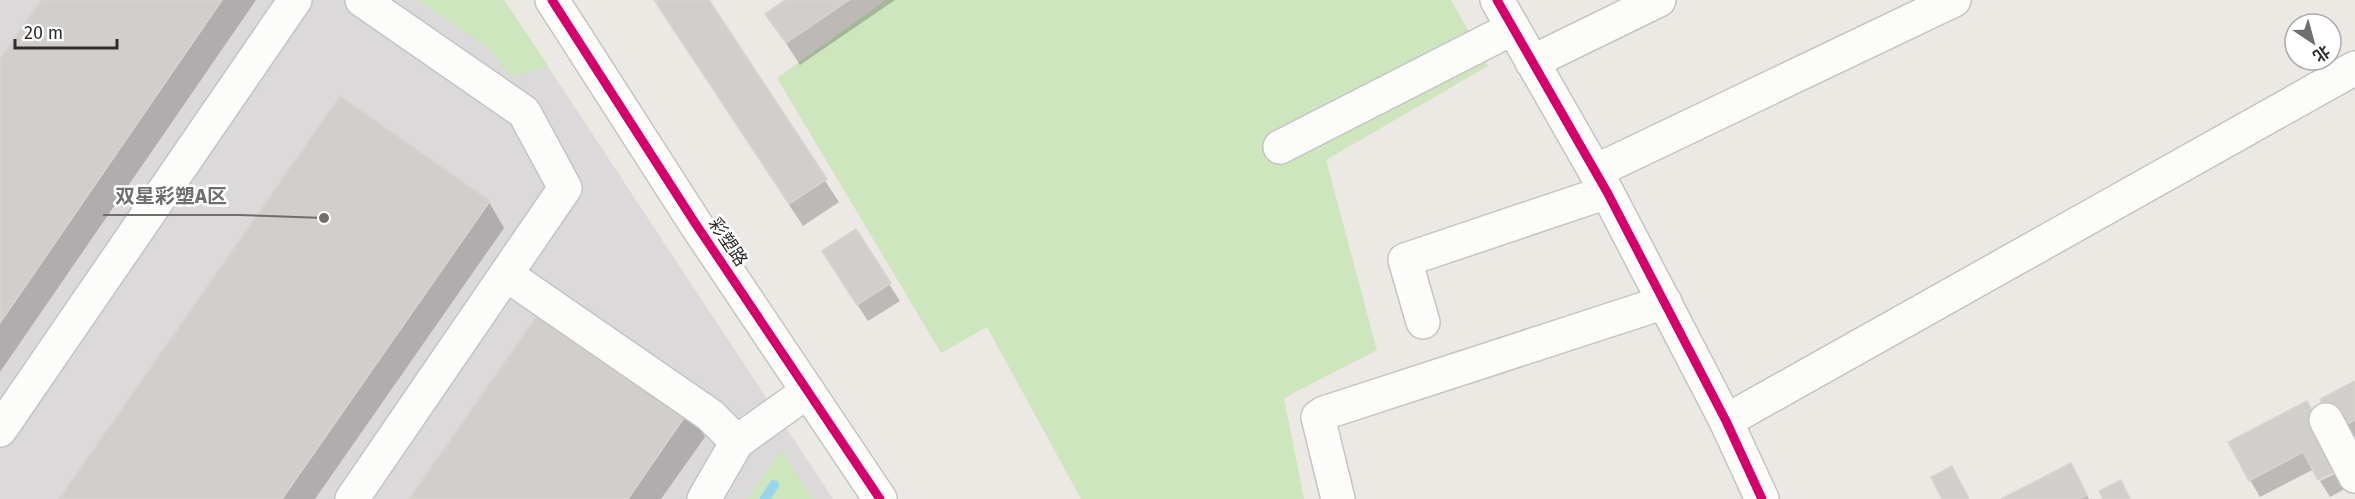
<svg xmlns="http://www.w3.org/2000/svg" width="2355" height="499" viewBox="0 0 2355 499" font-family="'Fira Sans','Noto Sans SC',sans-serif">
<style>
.industrial{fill:#dcd9db}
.green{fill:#cee6be}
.shadow{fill:#0003}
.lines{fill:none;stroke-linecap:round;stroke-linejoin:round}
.stream{stroke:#99d6ec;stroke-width:10}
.building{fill:#d1cecb;stroke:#d7d4d0;stroke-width:1.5}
.minor-casing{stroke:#c5c4c5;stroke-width:36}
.minor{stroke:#fcfcfb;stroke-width:33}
.cycleway-casing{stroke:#fff;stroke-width:13}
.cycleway{stroke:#d6006c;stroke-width:9}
.labels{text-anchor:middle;stroke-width:5;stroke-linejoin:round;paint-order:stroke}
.street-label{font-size:18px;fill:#2e2e2e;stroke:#fff}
.leader{fill:none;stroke:#706f6e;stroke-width:2}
.callout-dot{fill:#706f6e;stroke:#fff;stroke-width:2}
.callout-label{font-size:20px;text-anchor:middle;font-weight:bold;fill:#706f6e;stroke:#fff;stroke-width:5;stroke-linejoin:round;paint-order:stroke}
</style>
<rect width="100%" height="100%" fill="#ece8e4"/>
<!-- industrial -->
<path class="industrial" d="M0,0h504l329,499h-833z"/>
<!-- green -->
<g class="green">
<path d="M417,0h87l45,67 -37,10 -22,-27z"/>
<path d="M886,0h565l37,66 -162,94 51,190 -93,48 20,101h-223l-94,-172 -46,26 -164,-275z"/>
<path d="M781,450l32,49h-65z"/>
</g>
<!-- shadow -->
<g class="shadow">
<path d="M43,0h213l-256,372v-310z"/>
<path d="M654,0h53l132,202 -36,24z"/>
<path d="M788,0h107l-95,65 -33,-51z"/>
<path d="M489,202l15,26 -189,271h-254z"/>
<path d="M855,231l45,70 -32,20 -34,-52z"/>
<path d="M2355,383v59l-18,-13z"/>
<path d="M2306,403l8,66 -54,28 -10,-17z"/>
<path d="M689,410l16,27 -44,62h-250z"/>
<path d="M2342,470l9,16 -21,11 -10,-16z"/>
<path d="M2083,488l6,11h-85z"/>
</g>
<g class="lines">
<!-- stream -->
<path class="stream" d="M765,499l9,-14"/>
</g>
<!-- building -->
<g class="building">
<path d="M41,0h181l-222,323v-264z"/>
<path d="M654,0h55l118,179 -38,25z"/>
<path d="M785,0h64l-63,43 -21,-29z"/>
<path d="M340,96l150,105 -208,298h-223z"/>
<path d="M856,229l35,54 -34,22 -35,-54z"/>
<path d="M543,307l147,102 -62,90h-219z"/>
<path d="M2355,381v39l-19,10 -16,-31z"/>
<path d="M2307,401l35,67 -24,12 -15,-28 -54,29 -21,-39z"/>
<path d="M2071,463l16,32 -8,4h-78z"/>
<path d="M1952,466l17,33h-27l-11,-22z"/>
<path d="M2121,480l9,19h-27l-4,-8z"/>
</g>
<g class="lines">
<!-- minor casing -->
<g class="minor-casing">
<g id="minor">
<path d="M552,0l143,223 185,276"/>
<path d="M1497,0l110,192 119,229 36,78"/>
<path d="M1532,62l127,-62"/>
<path d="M1280,147l233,-119"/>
<path d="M1596,171l358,-171"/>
<path d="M507,275l203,140 27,27"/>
<path d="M1423,322l-18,-62 202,-68"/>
<path d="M2326,420l29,56"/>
<path d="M1726,421l629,-353"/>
<path d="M0,430l295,-430"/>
<path d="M352,499l213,-311 -41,-76 -162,-112"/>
<path d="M704,499l33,-57 71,-51"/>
<path d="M1338,499l-20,-82 6,-4 341,-111"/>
</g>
</g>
<!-- minor -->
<use href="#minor" class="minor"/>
<!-- cycleway casing -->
<g class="cycleway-casing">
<g id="cycleway">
<path d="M552,0l143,223 185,276"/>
<path d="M1497,0l110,192 119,229 36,78"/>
</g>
</g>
<!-- cycleway -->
<use href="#cycleway" class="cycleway"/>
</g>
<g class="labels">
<!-- street labels -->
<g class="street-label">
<text transform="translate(728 242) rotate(56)" y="6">彩塑路</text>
</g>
</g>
<!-- callouts -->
<path class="leader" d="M324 218L239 215H103"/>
<circle class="callout-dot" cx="324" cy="218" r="6"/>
<g class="callout-label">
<text x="171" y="203">双星彩塑A区</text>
</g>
<!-- north arrow -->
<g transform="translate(2313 42) rotate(144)"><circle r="28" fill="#ffffff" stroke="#ababab" stroke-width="1.5"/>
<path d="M0-4.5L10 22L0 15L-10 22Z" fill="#706f6e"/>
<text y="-9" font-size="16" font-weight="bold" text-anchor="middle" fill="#2e2e2e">北</text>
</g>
<!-- scale -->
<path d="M15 39v9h102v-9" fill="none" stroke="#2e2e2e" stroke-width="3"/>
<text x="24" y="39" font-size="18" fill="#2e2e2e" stroke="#ffffff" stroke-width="4.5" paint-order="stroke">20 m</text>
</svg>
